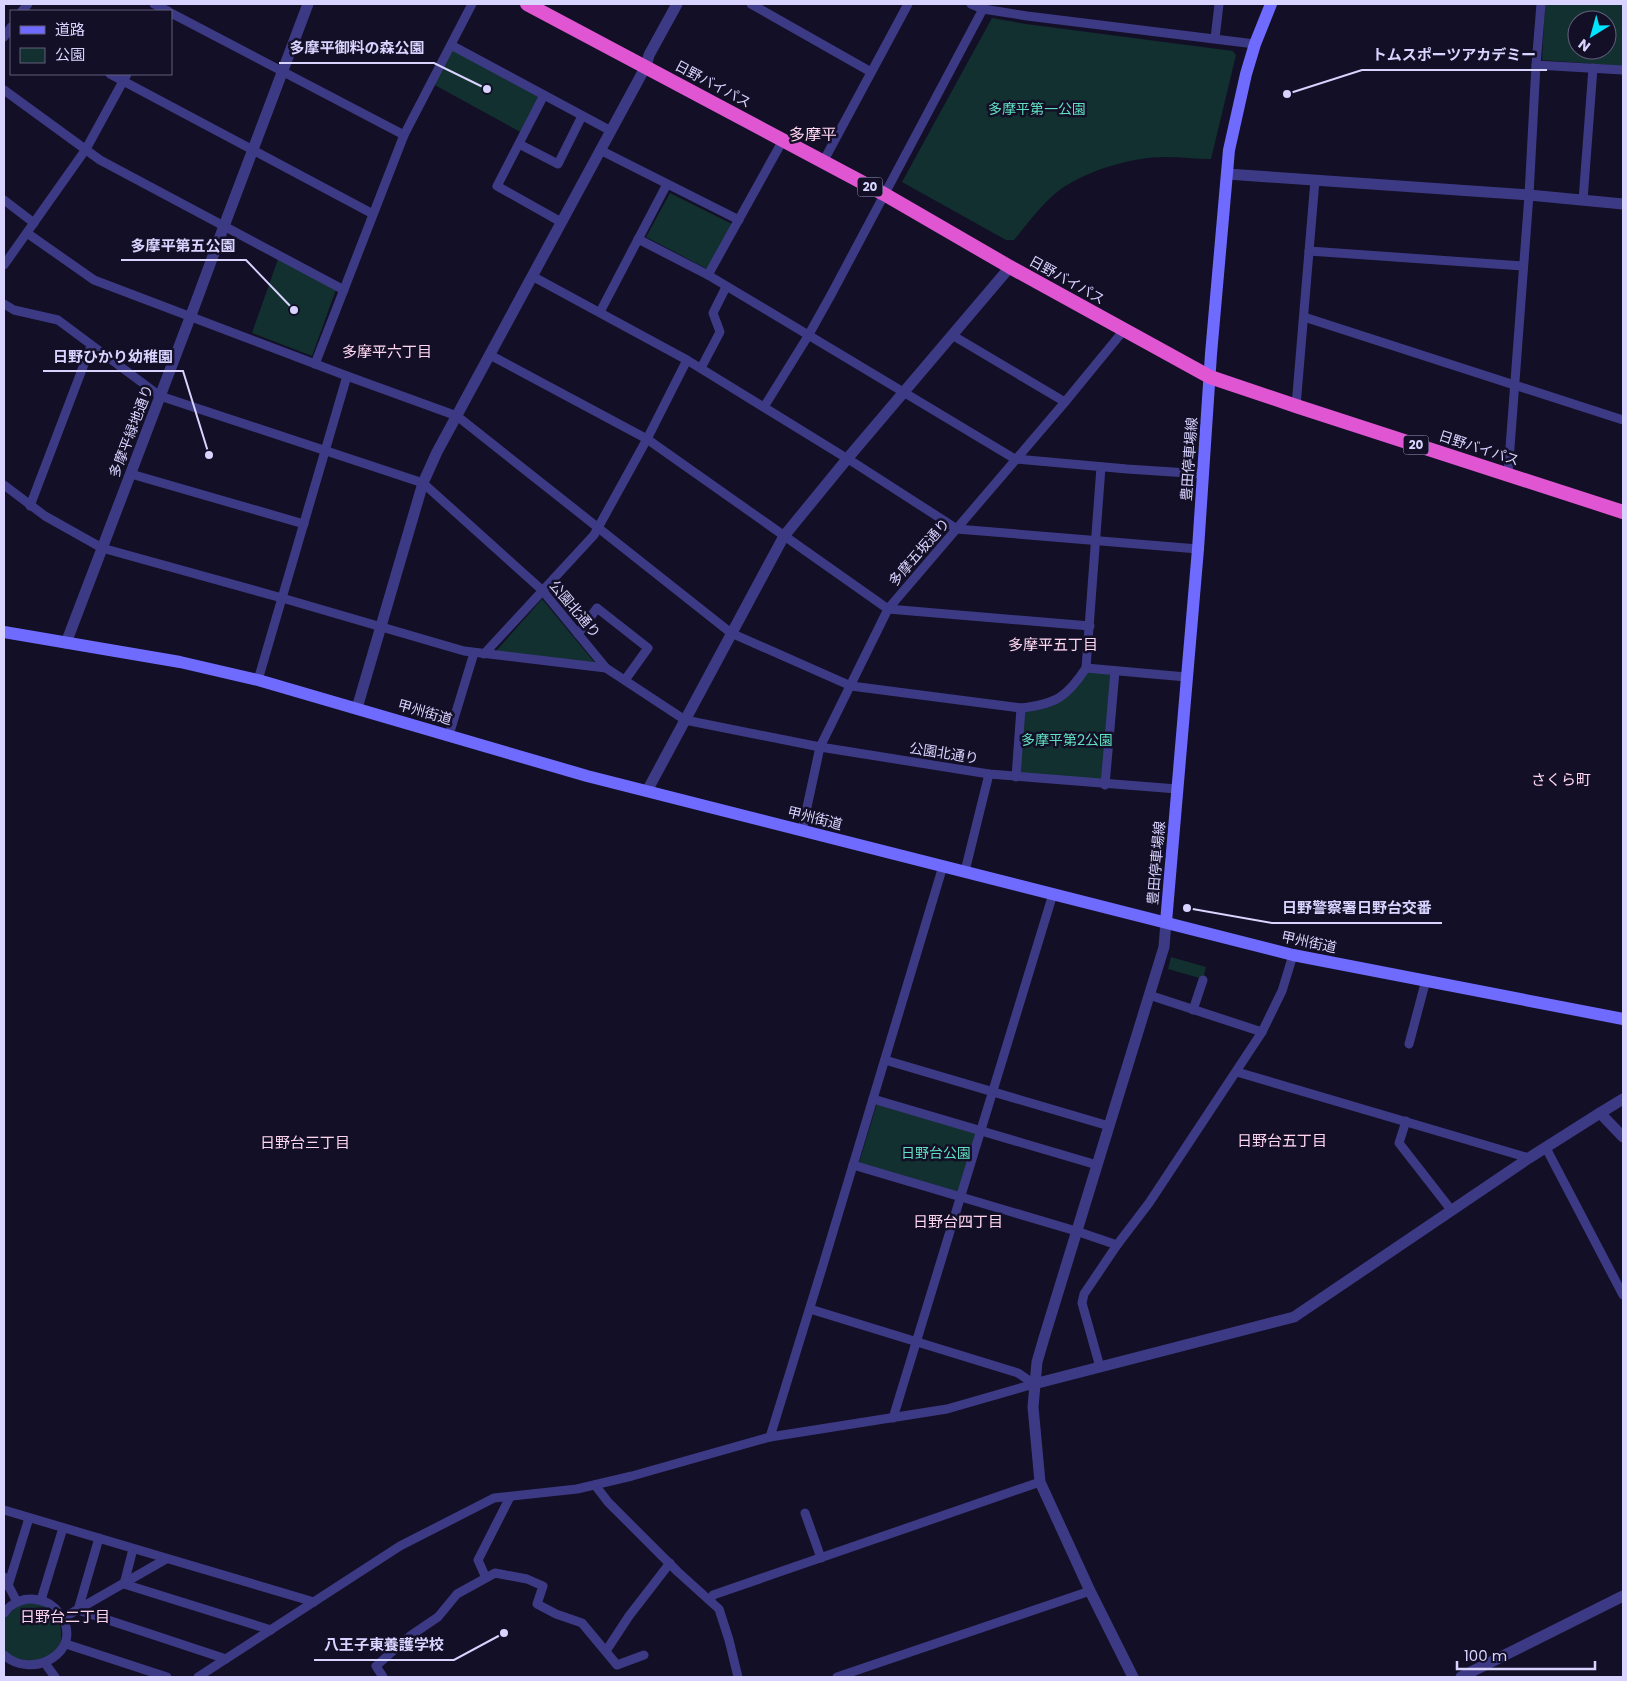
<svg xmlns="http://www.w3.org/2000/svg" width="1627" height="1681" viewBox="0 0 1627 1681" font-family="Poppins,'Noto Sans JP',sans-serif">
<style>
.green{fill:#12302f;fill-rule:evenodd}
.lines{fill:none;stroke-linecap:round;stroke-linejoin:round}
.minor{stroke:#3d3a85;stroke-width:9}
.tertiary{stroke:#3d3a85;stroke-width:11}
.secondary{stroke:#6f6bff;stroke-width:12}
.trunk{stroke:#e055d1;stroke-width:14}
.labels{text-anchor:middle;stroke-width:5;stroke-linejoin:round;paint-order:stroke}
.shield{fill:#130f26;stroke:#9e99be;stroke-width:1}
.shield-label{font-size:12px;font-weight:bold;fill:#d9d4ff}
.street-label{font-size:14px;fill:#d9d4ff;stroke:#130f26}
.park-label{font-size:14px;fill:#5fe0c0;stroke:#130f26}
.neighbourhood-label{font-size:15px;fill:#ffd6f0;stroke:#130f26}
.quarter-label{font-size:16px;fill:#ffd6f0;stroke:#130f26}
.leader{fill:none;stroke:#d9d4ff;stroke-width:2}
.callout-dot{fill:#d9d4ff;stroke:#130f26;stroke-width:2}
.callout-label{font-size:15px;text-anchor:middle;font-weight:bold;fill:#d9d4ff;stroke:#130f26;stroke-width:5;stroke-linejoin:round;paint-order:stroke}
</style>
<rect width="100%" height="100%" fill="#130f26"/>
<!-- green -->
<g class="green">
<path d="M1545,4h78v62l-81,-6zM1577,20h30v30h-30z"/>
<path d="M992,18l34,6 207,27 3,4 -25,104c-15,0 -30,-2 -46,-2 -32,0 -77,13 -104,32 -18,13 -33,34 -47,51h-8l-104,-58z"/>
<path d="M451,45l93,50 -20,39 -93,-51z"/>
<path d="M670,193l62,31 -25,45 -61,-32z"/>
<path d="M278,259l59,28 -25,69 -60,-23z"/>
<path d="M542,599l54,65 -100,-13z"/>
<path d="M1086,668l29,3 -10,114 -89,-8 5,-69 38,-9z"/>
<path d="M1171,957l35,10 -3,12 -35,-10z"/>
<path d="M878,1100l103,31 -20,66 -103,-31z"/>
<path d="M30,1603c6,0 13,1 19,5 13,10 18,34 4,46 -4,5 -23,8 -30,10l-17,-11 -2,-4v-31l16,-14z"/>
</g>
<g class="lines">
<!-- minor -->
<g class="minor">
<path d="M154,4l14,7"/>
<path d="M751,4l120,68"/>
<path d="M971,4l12,5 44,7 228,28"/>
<path d="M22,11l6,-7"/>
<path d="M171,13l233,122"/>
<path d="M4,37l7,-10"/>
<path d="M1215,38l4,-34"/>
<path d="M451,45l160,86"/>
<path d="M1536,65l87,5"/>
<path d="M110,74l263,140"/>
<path d="M4,90l96,70 244,130"/>
<path d="M544,95l-47,91 64,36"/>
<path d="M519,144l39,20 24,-48"/>
<path d="M600,150l139,70"/>
<path d="M823,162l85,-158"/>
<path d="M4,200l30,23"/>
<path d="M1583,200l10,-132"/>
<path d="M27,233l67,47 253,96 110,40 274,217 120,53 170,22c35,-4 46,-11 65,-40l15,-201"/>
<path d="M638,239l70,36 307,184 112,10 76,5"/>
<path d="M1309,251l214,15"/>
<path d="M4,265l82,-116 41,-75"/>
<path d="M708,275l75,-135"/>
<path d="M532,276l155,84 169,104 101,65 241,20"/>
<path d="M4,304l10,6 44,10 102,76 263,87 119,107 64,78 79,52 135,27 169,27 188,15"/>
<path d="M600,312l67,-128"/>
<path d="M1304,317l319,103"/>
<path d="M952,335l113,67"/>
<path d="M490,355l157,84 241,170 202,17"/>
<path d="M315,364l89,-229 68,-131"/>
<path d="M701,368l19,-36 -7,-19 13,-26"/>
<path d="M1296,406l19,-226"/>
<path d="M764,407l44,-71 24,-43 151,-284"/>
<path d="M131,474l173,50"/>
<path d="M1508,474l21,-279 7,-130 5,-61"/>
<path d="M4,485l41,31 57,32 180,50 182,53 142,17"/>
<path d="M30,506l61,-160"/>
<path d="M578,634l19,-26 51,40 -23,32"/>
<path d="M484,654l110,-119 53,-96 40,-79"/>
<path d="M1086,668l100,9"/>
<path d="M258,680l89,-304"/>
<path d="M449,735l25,-82"/>
<path d="M1016,777l5,-69"/>
<path d="M1105,785l10,-114"/>
<path d="M802,830l18,-83 68,-138 177,-207 59,-72"/>
<path d="M965,871l24,-97"/>
<path d="M1149,995l113,37"/>
<path d="M1193,1010l10,-30"/>
<path d="M1409,1044l17,-64"/>
<path d="M885,1060l224,66"/>
<path d="M1237,1072l292,86"/>
<path d="M873,1099l224,66"/>
<path d="M1406,1121l-7,22 53,68"/>
<path d="M1546,1148l77,147"/>
<path d="M853,1165l223,66 41,14"/>
<path d="M810,1309l208,64 16,11"/>
<path d="M1100,1367l-18,-64 2,-9 33,-49 32,-42 113,-171 20,-41 11,-36"/>
<path d="M893,1418l160,-524"/>
<path d="M770,1437l53,-172 120,-399"/>
<path d="M595,1485l13,17 70,70 41,37 10,31 9,37"/>
<path d="M4,1510l310,92"/>
<path d="M805,1513l16,45"/>
<path d="M99,1538l-21,72 148,49"/>
<path d="M133,1549l-9,35 147,46"/>
<path d="M4,1577l13,25"/>
<path d="M486,1578l-8,-18 32,-63"/>
<path d="M4,1585l4,1 21,-68"/>
<path d="M41,1600l22,-72"/>
<path d="M710,1600l3,-5 327,-113"/>
<path d="M4,1613c8,-11 21,-16 34,-13 9,1 17,7 22,14 26,37 -28,67 -56,41"/>
<path d="M63,1618l103,-59"/>
<path d="M66,1644l101,33"/>
<path d="M606,1651l23,-35 41,-53"/>
<path d="M47,1666l8,11"/>
<path d="M198,1677l202,-131 94,-48 83,-9 55,-13 138,-39 177,-28 87,-25"/>
<path d="M383,1677l-7,-11 34,-30 28,-19 19,-23 38,-21 32,6 16,7 -6,18 19,10 26,9 35,42 27,-10"/>
<path d="M837,1677l253,-86"/>
</g>
<!-- tertiary -->
<g class="tertiary">
<path d="M1227,174l302,21 94,9"/>
<path d="M66,643l130,-341 28,-76 84,-222"/>
<path d="M357,708l66,-225 14,-31 209,-386 3,-11 28,-51"/>
<path d="M647,791l137,-255 63,-77 163,-192"/>
<path d="M1600,1113l23,24"/>
<path d="M1034,1384l260,-67 235,-159 71,-45 23,-14"/>
<path d="M1133,1677l-43,-86 -50,-109 -7,-75 4,-45 7,-24 120,-391 2,-25"/>
<path d="M1461,1677l162,-81"/>
</g>
<!-- secondary -->
<g class="secondary">
<path d="M4,632l176,30 78,18 329,96 706,179 330,64"/>
<path d="M1166,922l32,-373 13,-195 18,-204 17,-76 9,-30 16,-40"/>
</g>
<!-- trunk -->
<path class="trunk" d="M527,4l357,190 126,73 200,110 86,29 327,106"/>
</g>
<g class="labels">
<!-- shield labels -->
<g class="shield">
<rect x="857.5" y="177.5" width="25" height="19" rx="4"/>
<rect x="1403.5" y="435.5" width="25" height="19" rx="4"/>
</g>
<g class="shield-label">
<text x="870" y="191">20</text>
<text x="1416" y="449">20</text>
</g>
<!-- street labels -->
<g class="street-label">
<text transform="translate(713 84) rotate(28)" y="5">日野バイパス</text>
<text transform="translate(1067 280) rotate(29)" y="5">日野バイパス</text>
<text transform="translate(131 431) rotate(-69)" y="5">多摩平緑地通り</text>
<text transform="translate(1479 448) rotate(18)" y="5">日野バイパス</text>
<text transform="translate(1189 459) rotate(-86)" y="5">豊田停車場線</text>
<text transform="translate(919 552) rotate(-49)" y="5">多摩五坂通り</text>
<text transform="translate(575 609) rotate(50)" y="5">公園北通り</text>
<text transform="translate(425 712) rotate(16)" y="5">甲州街道</text>
<text transform="translate(944 753) rotate(9)" y="5">公園北通り</text>
<text transform="translate(815 818) rotate(14)" y="5">甲州街道</text>
<text transform="translate(1156 863) rotate(-85)" y="5">豊田停車場線</text>
<text transform="translate(1309 942) rotate(12)" y="5">甲州街道</text>
</g>
<!-- park labels -->
<g class="park-label">
<text x="1037" y="114">多摩平第一公園</text>
<text x="1067" y="745">多摩平第2公園</text>
<text x="936" y="1158">日野台公園</text>
</g>
<!-- neighbourhood labels -->
<g class="neighbourhood-label">
<text x="387" y="357">多摩平六丁目</text>
<text x="1053" y="650">多摩平五丁目</text>
<text x="1561" y="785">さくら町</text>
<text x="1282" y="1146">日野台五丁目</text>
<text x="305" y="1148">日野台三丁目</text>
<text x="958" y="1227">日野台四丁目</text>
<text x="65" y="1622">日野台二丁目</text>
</g>
<!-- quarter labels -->
<g class="quarter-label">
<text x="813" y="140">多摩平</text>
</g>
</g>
<!-- callouts -->
<path class="leader" d="M487 89L434 63H279M1287 94L1362 70H1547M294 310L246 260H121M209 455L183 371H43M1187 908L1272 923H1442M504 1633L454 1660H314"/>
<g class="callout-dot">
<circle cx="487" cy="89" r="5"/>
<circle cx="1287" cy="94" r="5"/>
<circle cx="294" cy="310" r="5"/>
<circle cx="209" cy="455" r="5"/>
<circle cx="1187" cy="908" r="5"/>
<circle cx="504" cy="1633" r="5"/>
</g>
<g class="callout-label">
<text x="357" y="53">多摩平御料の森公園</text>
<text x="1454" y="60">トムスポーツアカデミー</text>
<text x="183" y="251">多摩平第五公園</text>
<text x="113" y="362">日野ひかり幼稚園</text>
<text x="1357" y="913">日野警察署日野台交番</text>
<text x="384" y="1650">八王子東養護学校</text>
</g>
<!-- border -->
<rect width="1627" height="1681" fill="none" stroke="#d9d4ff" stroke-width="10"/>
<!-- legend -->
<rect x="10" y="10" width="162" height="65" fill="#130f26" stroke="#625e7d"/>
<rect x="20" y="26" width="25" height="8" fill="#6f6bff" stroke="#625e7d"/>
<text x="55" y="35" font-size="15" fill="#d9d4ff">道路</text>
<rect x="20" y="48" width="25" height="15" fill="#12302f" stroke="#625e7d"/>
<text x="55" y="60" font-size="15" fill="#d9d4ff">公園</text>
<!-- north arrow -->
<g transform="translate(1592 35) rotate(217)"><circle r="24" fill="#130f26" stroke="#625e7d"/>
<path d="M0-4L9 19L0 12L-9 19Z" fill="#00e5ff"/>
<text y="-8" font-size="14" font-weight="bold" text-anchor="middle" fill="#d9d4ff">N</text>
</g>
<!-- scale -->
<path d="M1457 1661v8h138v-8" fill="none" stroke="#d9d4ff" stroke-width="2.5"/>
<text x="1464" y="1661" font-size="15" fill="#d9d4ff" stroke="#130f26" stroke-width="4" paint-order="stroke">100 m</text>
</svg>
